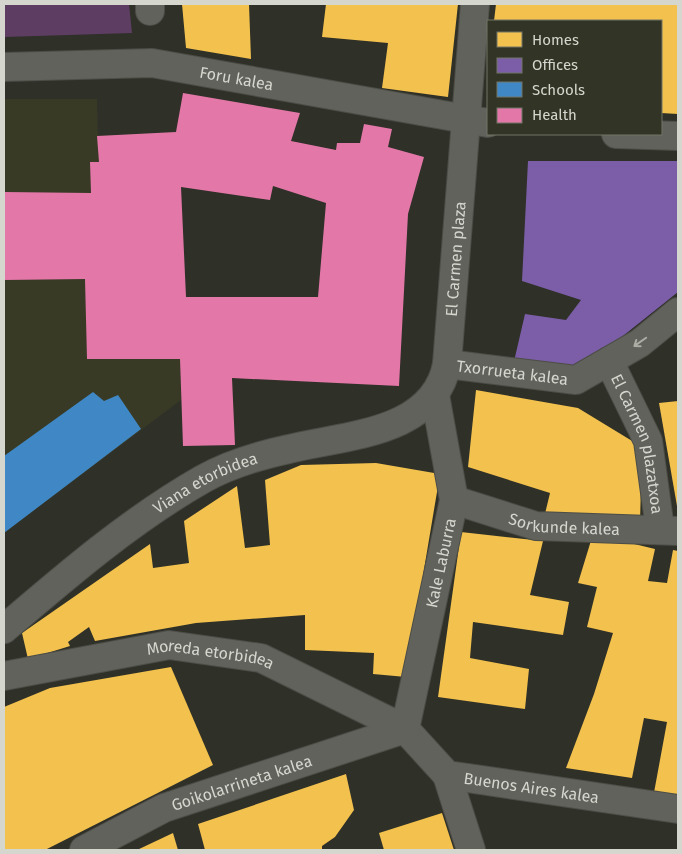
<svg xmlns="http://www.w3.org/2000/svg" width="682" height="854" viewBox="0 0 682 854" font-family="'Fira Sans',sans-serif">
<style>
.built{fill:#383a26}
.green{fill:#5d3d62}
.homes{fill:#f2c14e}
.offices{fill:#7b5ea7}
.schools{fill:#3f88c5}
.health{fill:#e377a8;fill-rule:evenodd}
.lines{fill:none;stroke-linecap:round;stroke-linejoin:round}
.minor-casing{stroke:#4c4d46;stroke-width:30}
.minor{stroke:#61625c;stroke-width:28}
.oneway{stroke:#acada5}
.labels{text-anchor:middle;stroke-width:5;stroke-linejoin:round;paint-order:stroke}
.street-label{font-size:16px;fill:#d5d6cd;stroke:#323425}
</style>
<rect width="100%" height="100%" fill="#2f3028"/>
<!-- built -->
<path class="built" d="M4,99h93l1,37 78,-4 10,165 -6,62 1,41 -177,133z"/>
<!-- green -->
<path class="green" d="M4,4h125l3,29 -128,4z"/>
<!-- homes -->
<g class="homes">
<path d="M182,4h67l2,55 -65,-11z"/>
<path d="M326,4h132l-10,93 -66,-9 6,-45 -66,-6z"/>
<path d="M496,4h182v110l-17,-1v-92h-167z"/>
<path d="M476,390l102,18 64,39 -2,76 -97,-1 7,-29 -82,-26z"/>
<path d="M678,401v105h-1l-18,-103z"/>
<path d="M376,463l64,11 -34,203 -33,-3 1,-21 -69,-3v-35l-109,8 -101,18 -6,-14 -21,15 2,4 -42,13 -6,-26 128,-89 3,24 36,-5 -5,-42 53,-35 8,62 25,-3 -5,-65 36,-15z"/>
<path d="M461,532l82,9 -13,54 39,7 -6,33 -90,-13 -3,36 59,11 -4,40 -87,-12z"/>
<path d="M593,534l62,15 -7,32 19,2 6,-33 5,1v250l-25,-3 14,-76 -23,-4 -12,60 -66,-10 28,-74 19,-61 -26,-6 10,-40 -19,-4z"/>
<path d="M171,667l42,98 -168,85h-41v-143l46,-19z"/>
<path d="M346,774l8,36 -19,27 -13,9v4h-117l-7,-26z"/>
<path d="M442,813l12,37h-70l-5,-17z"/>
<path d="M173,833l5,17h-41z"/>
</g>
<!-- offices -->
<path class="offices" d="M528,161h150v131l-104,83 -62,-5 13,-56 41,6 15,-20 -59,-19z"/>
<!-- schools -->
<path class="schools" d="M93,392l11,9 14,-6 23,34 -137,104v-77z"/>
<!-- health -->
<path class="health" d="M183,93l117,20 -9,28 45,9 1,-7h23l4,-19 28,5 -4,18 36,10 -16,57 -9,172 -167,-8 3,67 -52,1 -3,-87h-93l-2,-80 -81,1v-88l87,1 -1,-31h9l-2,-26 79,-4zM273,186l53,17 -8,94h-132l-5,-110 89,13z"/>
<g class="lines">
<!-- minor casing -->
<g class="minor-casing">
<g id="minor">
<path d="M150,4v7"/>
<path id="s1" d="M4,67l148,-4 336,60"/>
<path d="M616,134l62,2"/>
<path id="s2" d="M609,361l39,80 12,88"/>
<path id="s3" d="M447,364l129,16 64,-37 38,-31"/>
<path id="s4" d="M454,500l82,26 142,5"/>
<path id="s5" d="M4,629c63,-54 127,-109 199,-150 25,-14 58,-24 86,-30 56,-14 145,-15 158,-85l28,-360"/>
<path id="s6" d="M4,676l165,-31 92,13 144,71 42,46 231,34"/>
<path id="s7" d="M405,729l49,-229 -19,-105"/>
<path d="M447,775l24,75"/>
<path id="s8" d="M84,850l80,-42 241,-79"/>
</g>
</g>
<!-- minor -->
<use href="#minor" class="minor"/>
</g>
<!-- one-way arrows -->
<defs><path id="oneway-shaft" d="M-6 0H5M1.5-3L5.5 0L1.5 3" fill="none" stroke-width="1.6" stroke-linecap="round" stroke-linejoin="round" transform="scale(1.25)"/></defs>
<use class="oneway" href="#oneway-shaft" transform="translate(640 342) rotate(145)"/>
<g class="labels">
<!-- street labels -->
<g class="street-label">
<text dy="6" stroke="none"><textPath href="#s1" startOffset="234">Foru kalea</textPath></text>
<text dy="6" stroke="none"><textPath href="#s5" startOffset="638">El Carmen plaza</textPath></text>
<text dy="6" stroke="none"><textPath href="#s3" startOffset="66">Txorrueta kalea</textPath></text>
<text dy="6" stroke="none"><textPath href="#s2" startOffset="89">El Carmen plazatxoa</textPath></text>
<text dy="6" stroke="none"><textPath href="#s5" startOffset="250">Viana etorbidea</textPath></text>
<text dy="6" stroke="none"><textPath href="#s4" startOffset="114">Sorkunde kalea</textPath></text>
<text dy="6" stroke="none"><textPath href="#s7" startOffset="170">Kale Laburra</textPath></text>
<text dy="6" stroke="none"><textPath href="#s6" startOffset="210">Moreda etorbidea</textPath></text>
<text dy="6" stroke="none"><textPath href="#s8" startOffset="172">Goikolarrineta kalea</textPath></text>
<text dy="6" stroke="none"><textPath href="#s6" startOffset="569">Buenos Aires kalea</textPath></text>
</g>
</g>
<!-- border -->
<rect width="682" height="854" fill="none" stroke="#d5d6cd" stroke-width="10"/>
<!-- legend -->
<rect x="487" y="20" width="175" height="115" fill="#323425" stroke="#737568"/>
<rect x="497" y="32" width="25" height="15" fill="#f2c14e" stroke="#737568"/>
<text x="532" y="45" font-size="15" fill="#d5d6cd">Homes</text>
<rect x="497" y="58" width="25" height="15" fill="#7b5ea7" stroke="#737568"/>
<text x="532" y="70" font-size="15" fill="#d5d6cd">Offices</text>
<rect x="497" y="82" width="25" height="15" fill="#3f88c5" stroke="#737568"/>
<text x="532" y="95" font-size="15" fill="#d5d6cd">Schools</text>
<rect x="497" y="108" width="25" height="15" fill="#e377a8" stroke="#737568"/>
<text x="532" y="120" font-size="15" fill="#d5d6cd">Health</text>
</svg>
